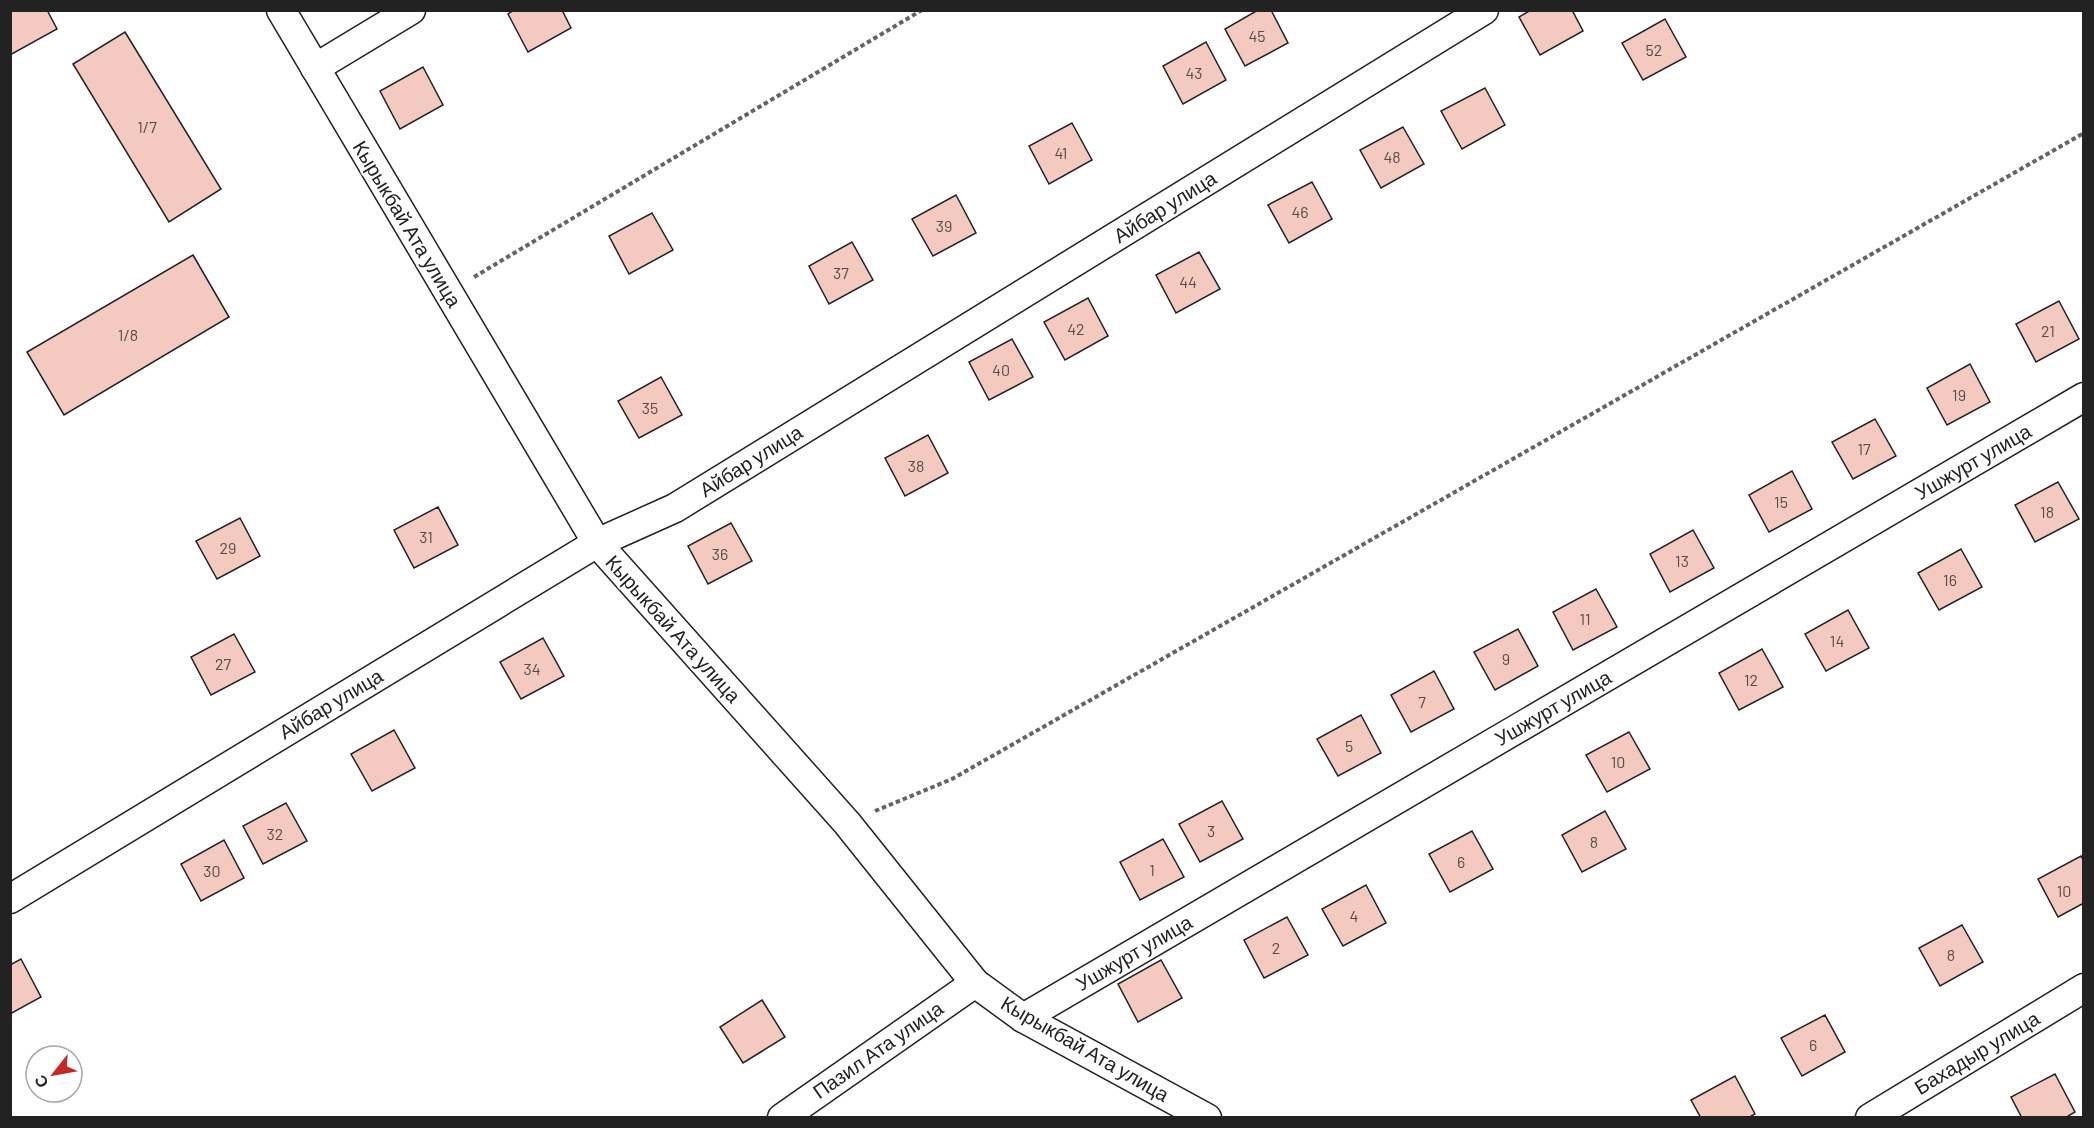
<svg xmlns="http://www.w3.org/2000/svg" width="2094" height="1128" viewBox="0 0 2094 1128" font-family="Barlow,sans-serif">
<style>
.building{fill:#f3c9c0;stroke:#222;stroke-width:1.5}
.lines{fill:none;stroke-linecap:round;stroke-linejoin:round}
.street-casing{stroke:#222;stroke-width:31}
.path{stroke:#646464;stroke-width:4;stroke-dasharray:4.5 3;stroke-linecap:butt}
.street{stroke:#fff;stroke-width:28}
.labels{text-anchor:middle;stroke-width:4.5;stroke-linejoin:round;paint-order:stroke}
.number-label{font-size:16px;fill:#564c4a}
.street-label{font-size:20px;fill:#222;stroke:#fff}
</style>
<rect width="100%" height="100%" fill="#fff"/>
<!-- building -->
<g class="building">
<path d="M10,10h37l10,19 -47,26z"/>
<path d="M514,10h48l9,18 -43,24 -20,-38z"/>
<path d="M1258,10h13l17,33 -43,23 -20,-37z"/>
<path d="M1531,10h41l11,21 -43,24 -21,-38z"/>
<path d="M1665,19l21,38 -43,23 -21,-37z"/>
<path d="M125,32l96,157 -52,33 -96,-158z"/>
<path d="M1206,42l20,38 -43,24 -20,-38z"/>
<path d="M423,67l20,38 -43,24 -20,-38z"/>
<path d="M1485,88l20,37 -43,24 -21,-38z"/>
<path d="M1072,123l20,37 -43,24 -20,-38z"/>
<path d="M1403,127l21,37 -43,24 -21,-38z"/>
<path d="M1312,182l20,37 -43,24 -21,-38z"/>
<path d="M956,195l20,38 -43,23 -21,-37z"/>
<path d="M652,213l21,37 -44,24 -20,-38z"/>
<path d="M852,242l21,38 -44,24 -20,-38z"/>
<path d="M1199,252l21,37 -44,24 -20,-38z"/>
<path d="M193,255l36,62 -165,98 -37,-63z"/>
<path d="M1088,298l20,38 -43,24 -21,-38z"/>
<path d="M2059,301l20,38 -43,23 -20,-38z"/>
<path d="M1012,339l21,38 -44,23 -20,-38z"/>
<path d="M1970,364l20,38 -43,23 -20,-37z"/>
<path d="M661,377l21,38 -43,23 -21,-37z"/>
<path d="M1875,419l21,37 -43,23 -21,-37z"/>
<path d="M928,435l20,38 -43,23 -20,-38z"/>
<path d="M1792,471l20,38 -43,23 -20,-37z"/>
<path d="M2058,482l21,37 -44,23 -20,-37z"/>
<path d="M438,507l20,38 -44,23 -20,-38z"/>
<path d="M240,518l20,38 -43,23 -21,-38z"/>
<path d="M731,523l21,38 -44,23 -20,-38z"/>
<path d="M1693,530l21,38 -44,24 -20,-38z"/>
<path d="M1961,549l21,38 -43,23 -21,-37z"/>
<path d="M1596,589l21,38 -44,23 -20,-38z"/>
<path d="M1848,610l21,38 -43,23 -21,-37z"/>
<path d="M1518,629l20,37 -43,24 -21,-38z"/>
<path d="M234,634l21,38 -44,23 -20,-38z"/>
<path d="M543,638l21,38 -43,23 -21,-37z"/>
<path d="M1762,649l21,38 -44,23 -20,-37z"/>
<path d="M1434,671l20,38 -43,23 -20,-37z"/>
<path d="M1361,715l20,38 -43,23 -21,-37z"/>
<path d="M394,730l21,38 -43,23 -21,-37z"/>
<path d="M1629,732l21,37 -43,23 -21,-37z"/>
<path d="M1222,801l21,38 -43,23 -21,-38z"/>
<path d="M286,803l21,38 -44,23 -20,-38z"/>
<path d="M1605,811l21,38 -44,23 -20,-37z"/>
<path d="M1472,831l21,38 -43,23 -21,-38z"/>
<path d="M1163,839l21,38 -44,23 -20,-38z"/>
<path d="M224,840l20,38 -43,23 -20,-37z"/>
<path d="M2081,856l3,5v42l-26,14 -20,-38z"/>
<path d="M1366,885l20,38 -43,23 -21,-37z"/>
<path d="M1287,917l21,38 -44,23 -20,-38z"/>
<path d="M1962,925l21,37 -43,24 -21,-38z"/>
<path d="M21,959l20,38 -31,17v-49z"/>
<path d="M1161,960l21,38 -44,24 -20,-38z"/>
<path d="M762,1000l23,37 -42,26 -23,-36z"/>
<path d="M1825,1015l20,37 -43,24 -21,-38z"/>
<path d="M2055,1074l20,38 -10,6h-43l-11,-21z"/>
<path d="M1735,1076l20,38 -7,4h-47l-10,-18z"/>
</g>
<g class="lines">
<!-- street casing -->
<g class="street-casing">
<g id="street">
<path d="M281,10l316,533 250,280 128,160 48,35 184,100"/>
<path d="M315,68l96,-58"/>
<path d="M10,899l587,-356 78,-35 809,-498"/>
<path d="M1023,1018l1061,-621"/>
<path d="M782,1118l193,-135"/>
<path d="M1870,1118l214,-130"/>
</g>
</g>
<!-- path -->
<g class="path">
<path d="M474,277l448,-267"/>
<path d="M875,811l77,-32 1132,-646"/>
</g>
<!-- street -->
<use href="#street" class="street"/>
</g>
<g class="labels">
<!-- number labels -->
<g class="number-label">
<text x="1257" y="42">45</text>
<text x="1654" y="56">52</text>
<text x="1194" y="79">43</text>
<text x="147" y="133">1/7</text>
<text x="1061" y="159">41</text>
<text x="1392" y="163">48</text>
<text x="1300" y="218">46</text>
<text x="944" y="232">39</text>
<text x="841" y="279">37</text>
<text x="1188" y="288">44</text>
<text x="1076" y="335">42</text>
<text x="2048" y="337">21</text>
<text x="128" y="341">1/8</text>
<text x="1001" y="376">40</text>
<text x="1959" y="401">19</text>
<text x="650" y="414">35</text>
<text x="1864" y="455">17</text>
<text x="916" y="472">38</text>
<text x="1781" y="508">15</text>
<text x="2047" y="518">18</text>
<text x="426" y="543">31</text>
<text x="228" y="554">29</text>
<text x="720" y="560">36</text>
<text x="1682" y="567">13</text>
<text x="1950" y="586">16</text>
<text x="1585" y="625">11</text>
<text x="1837" y="647">14</text>
<text x="1506" y="665">9</text>
<text x="223" y="670">27</text>
<text x="532" y="675">34</text>
<text x="1751" y="686">12</text>
<text x="1422" y="708">7</text>
<text x="1349" y="752">5</text>
<text x="1618" y="768">10</text>
<text x="1211" y="837">3</text>
<text x="275" y="840">32</text>
<text x="1594" y="848">8</text>
<text x="1461" y="868">6</text>
<text x="1152" y="876">1</text>
<text x="212" y="877">30</text>
<text x="2064" y="897">10</text>
<text x="1354" y="922">4</text>
<text x="1276" y="954">2</text>
<text x="1951" y="961">8</text>
<text x="1813" y="1051">6</text>
</g>
<!-- street labels -->
<g class="street-label">
<text transform="translate(1165 207) rotate(-32)" y="7">Айбар улица</text>
<text transform="translate(407 224) rotate(59)" y="7">Кырыкбай Ата улица</text>
<text transform="translate(751 461) rotate(-32)" y="7">Айбар улица</text>
<text transform="translate(1973 462) rotate(-30)" y="7">Ушжурт улица</text>
<text transform="translate(673 629) rotate(48)" y="7">Кырыкбай Ата улица</text>
<text transform="translate(331 704) rotate(-31)" y="7">Айбар улица</text>
<text transform="translate(1553 708) rotate(-30)" y="7">Ушжурт улица</text>
<text transform="translate(1134 953) rotate(-30)" y="7">Ушжурт улица</text>
<text transform="translate(1085 1049) rotate(30)" y="7">Кырыкбай Ата улица</text>
<text transform="translate(878 1050) rotate(-35)" y="7">Пазил Ата улица</text>
<text transform="translate(1977 1053) rotate(-31)" y="7">Бахадыр улица</text>
</g>
</g>
<!-- border -->
<rect width="2094" height="1128" fill="none" stroke="#222222" stroke-width="24"/>
<!-- north arrow -->
<g transform="translate(54 1074) rotate(239)"><circle r="28" fill="#ffffff" stroke="#a7a7a7" stroke-width="1.5"/>
<path d="M0-4.5L10 22L0 15L-10 22Z" fill="#c62828"/>
<text y="-9" font-size="16" font-weight="bold" text-anchor="middle" fill="#222222">С</text>
</g>
</svg>
